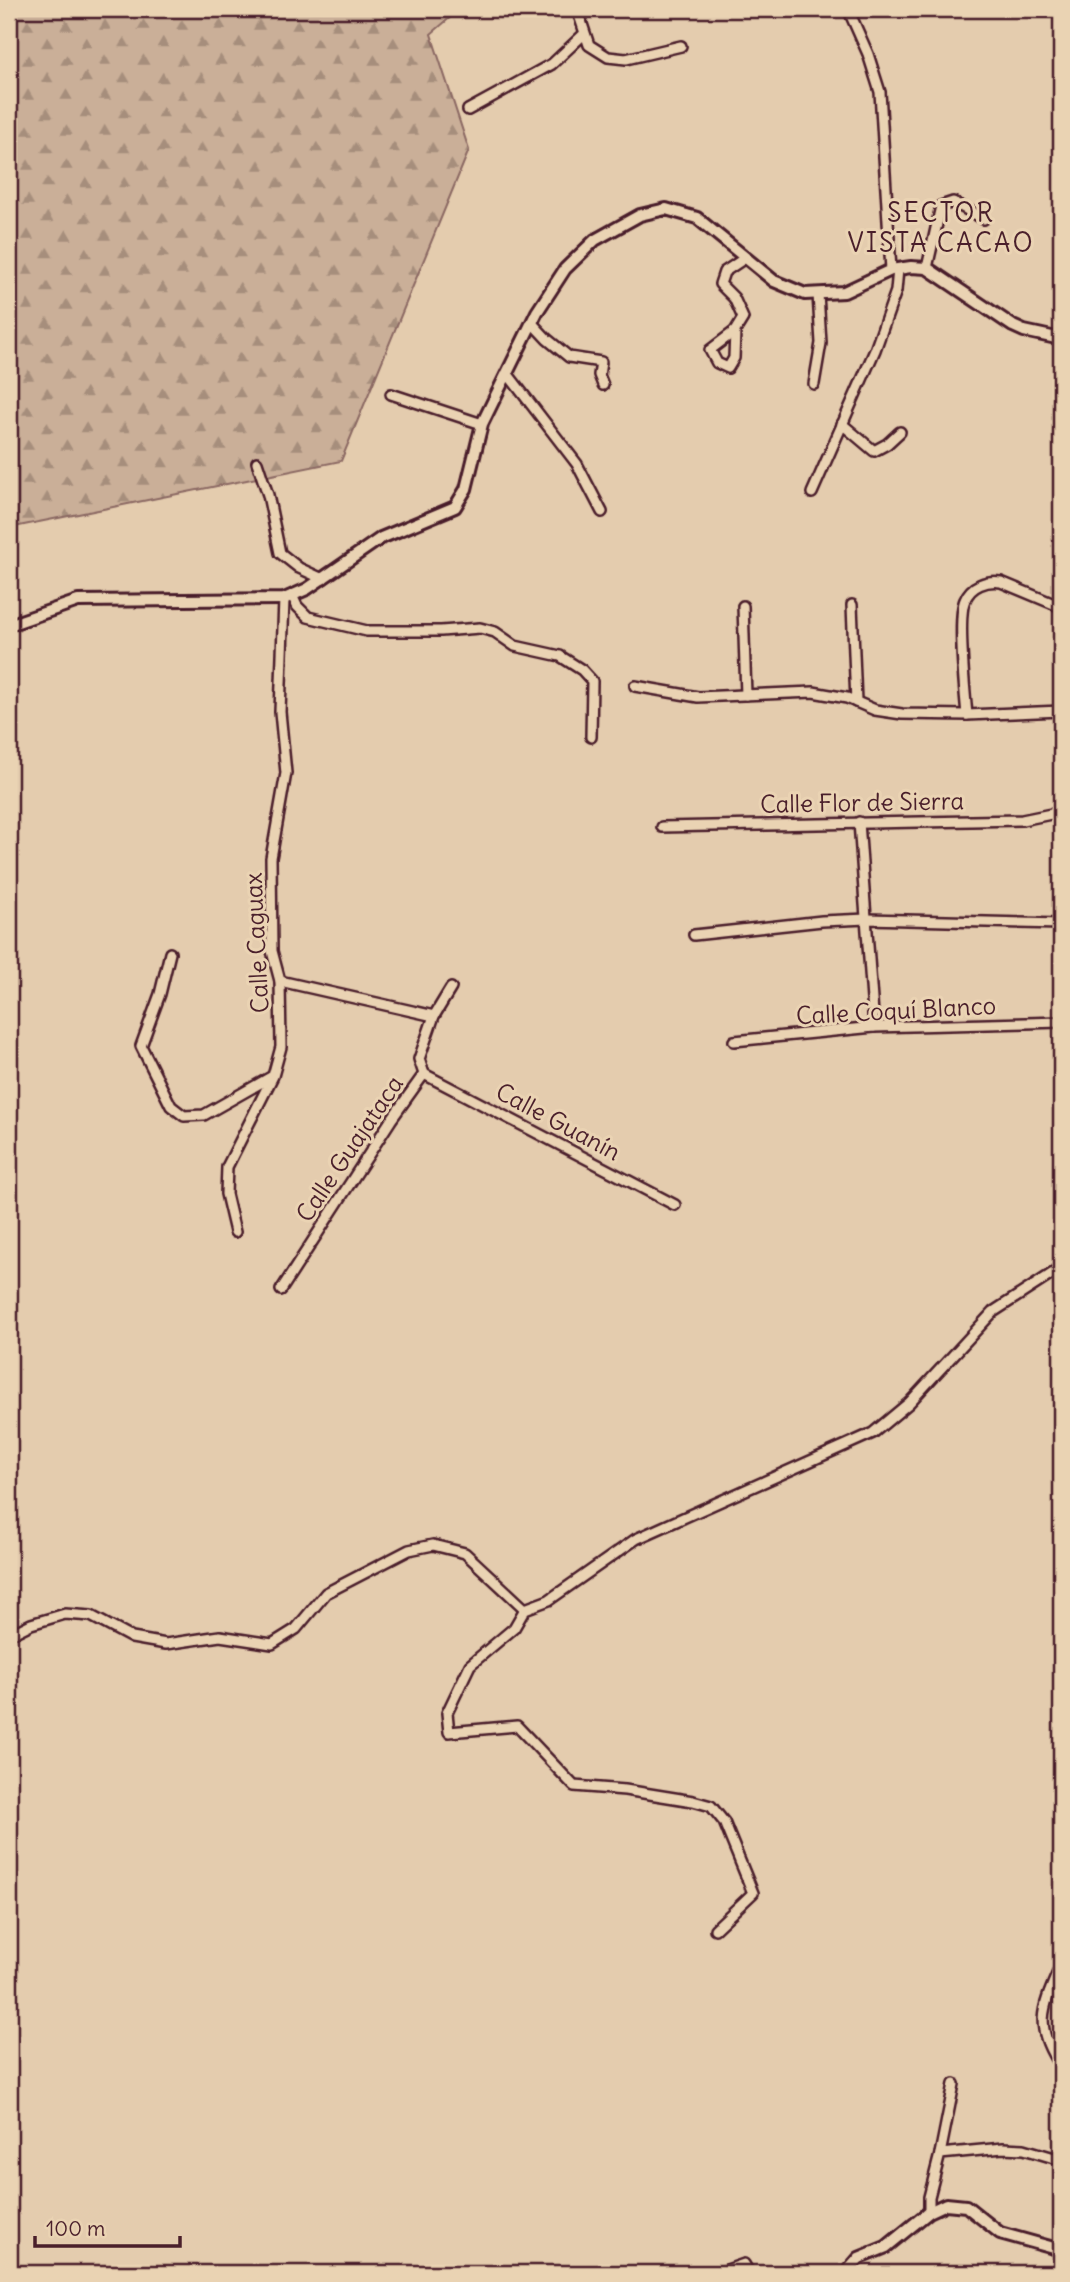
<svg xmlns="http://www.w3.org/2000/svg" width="1070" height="2282" viewBox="0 0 1070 2282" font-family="Delius,sans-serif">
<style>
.forest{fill:url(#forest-firs);stroke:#8a6762;stroke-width:2}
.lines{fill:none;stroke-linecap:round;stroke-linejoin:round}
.minor-casing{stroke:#4a1f2b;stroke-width:14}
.tertiary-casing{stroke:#4a1f2b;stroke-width:16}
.minor{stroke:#ead3b3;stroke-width:9}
.tertiary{stroke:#ead3b3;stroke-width:10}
.labels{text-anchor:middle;stroke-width:6;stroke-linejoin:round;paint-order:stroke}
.street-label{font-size:24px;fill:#4a1f2b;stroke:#ead3b3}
.neighbourhood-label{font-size:26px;letter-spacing:2px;fill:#4a1f2b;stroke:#ead3b3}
</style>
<defs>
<pattern id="forest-firs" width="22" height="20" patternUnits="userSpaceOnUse" patternTransform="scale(1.75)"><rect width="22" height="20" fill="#caaf98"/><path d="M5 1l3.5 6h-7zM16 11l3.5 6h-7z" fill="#a68e7c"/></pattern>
</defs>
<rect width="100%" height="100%" fill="#e4ccae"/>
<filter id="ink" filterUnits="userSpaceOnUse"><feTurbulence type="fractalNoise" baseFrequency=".0143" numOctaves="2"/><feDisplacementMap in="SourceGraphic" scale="14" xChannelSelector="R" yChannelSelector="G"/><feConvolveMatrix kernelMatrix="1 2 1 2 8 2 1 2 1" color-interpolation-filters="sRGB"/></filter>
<g filter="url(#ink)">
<!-- forest -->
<path class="forest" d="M9,9h451l-29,25 38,116 -128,311 -332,67z"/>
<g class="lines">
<!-- minor casing -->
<g class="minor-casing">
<g id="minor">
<path d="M577,9l12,36 19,12 18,2 55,-13"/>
<path d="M848,9l20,45 12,38 11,178"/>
<path d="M468,110l84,-46 32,-30"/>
<path d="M927,268l14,-62 12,-4 31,17"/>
<path d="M532,323l15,16 22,18 32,5 -2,13 4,10"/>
<path d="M735,331l-1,27 -6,10 -11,-5 -7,-13 25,-19 8,-13 -9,-20 -14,-14 4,-12 21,-14"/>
<path d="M507,373l70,91 25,48"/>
<path d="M814,384l7,-41 -3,-49"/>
<path d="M391,394l91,30"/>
<path d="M842,424l32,27 13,-7 13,-12"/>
<path d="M257,462l11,33 12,58 19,15 24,11"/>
<path d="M812,493l63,-143 21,-59 2,-22"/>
<path d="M292,595l5,11 11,11 59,14h74l39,-3 15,4 20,14 45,10 22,14 10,11 -1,56"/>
<path d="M852,605l4,97"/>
<path d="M743,606l3,89"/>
<path d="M635,686l63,11 115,-5 34,6 28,12 27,4 65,1 94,-4"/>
<path d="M967,715c-2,-22 -10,-99 -2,-115 6,-15 22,-20 36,-18l60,25"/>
<path d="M859,822l15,205"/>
<path d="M662,827l360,-7 39,-8"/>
<path d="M694,935l128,-14 45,-2 194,5"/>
<path d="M170,953l-10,41 -19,52 30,60 13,10 20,-1 67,-38"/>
<path d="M280,981l154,35"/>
<path d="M734,1041l140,-14 187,-5"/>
<path d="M424,1074l251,131"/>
<path d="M235,1232l-9,-38 1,-27 46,-91 8,-29 -1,-66 -8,-30 -1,-93 15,-85 -6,-61 4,-113"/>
<path d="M281,1290l110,-170 33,-46 -5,-15 15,-43 17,-28"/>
<path d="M9,1635l22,-11 34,-10 26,2 41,22 34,6 54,-8 52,8 24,-15 30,-36 83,-43 24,-5 32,8 60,56"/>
<path d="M715,1929l38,-36 -29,-71 -13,-16 -18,-5 -68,-11 -51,-4 -57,-60 -68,6 -2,-19 23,-48 44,-37 11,-19 24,-9 87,-61 237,-106 36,-30 84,-91 68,-44"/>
<path d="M1061,1965c-18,42 -29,60 0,102"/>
<path d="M940,2154l14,-70"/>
<path d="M929,2212v-15l11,-43 63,-6 21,1 37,11"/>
<path d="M718,2273l26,-9 5,9"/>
</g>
</g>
<!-- tertiary casing -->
<g class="tertiary-casing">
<g id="tertiary">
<path d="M9,625l69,-24 206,-2 23,-10 74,-51 74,-31 11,-18 16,-65 55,-112 28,-43 30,-29 45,-25 26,-6 31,9 77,63 31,13 39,-2 47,-22 20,-3 16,1 86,58 11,5 37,8"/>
<path d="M846,2273l13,-15 27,-11 43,-35 17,-8 20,2 34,27 61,17"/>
</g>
</g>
<!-- minor -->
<use href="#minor" class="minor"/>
<!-- tertiary -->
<use href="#tertiary" class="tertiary"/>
</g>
</g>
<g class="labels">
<!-- street labels -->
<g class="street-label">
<text transform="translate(862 803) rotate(-1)" y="8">Calle Flor de Sierra</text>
<text transform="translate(257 943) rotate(-93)" y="8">Calle Caguax</text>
<text transform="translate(896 1011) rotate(-3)" y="8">Calle Coquí Blanco</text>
<text transform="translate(558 1122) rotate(28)" y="8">Calle Guanín</text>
<text transform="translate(350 1149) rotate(-56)" y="8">Calle Guajataca</text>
</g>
<!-- neighbourhood labels -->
<g class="neighbourhood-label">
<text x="941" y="222">SECTOR<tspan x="941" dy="30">VISTA CACAO</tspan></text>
</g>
</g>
<!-- margin -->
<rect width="1070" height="2282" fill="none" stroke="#ead3b3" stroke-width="35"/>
<rect x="18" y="18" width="1035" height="2247" fill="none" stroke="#4a1f2b" stroke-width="2.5" filter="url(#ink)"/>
<!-- scale -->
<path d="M35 2236v10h145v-10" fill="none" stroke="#4a1f2b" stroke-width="3.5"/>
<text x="46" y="2236" font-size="21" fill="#4a1f2b" stroke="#ead3b3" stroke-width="5" paint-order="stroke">100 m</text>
</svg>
